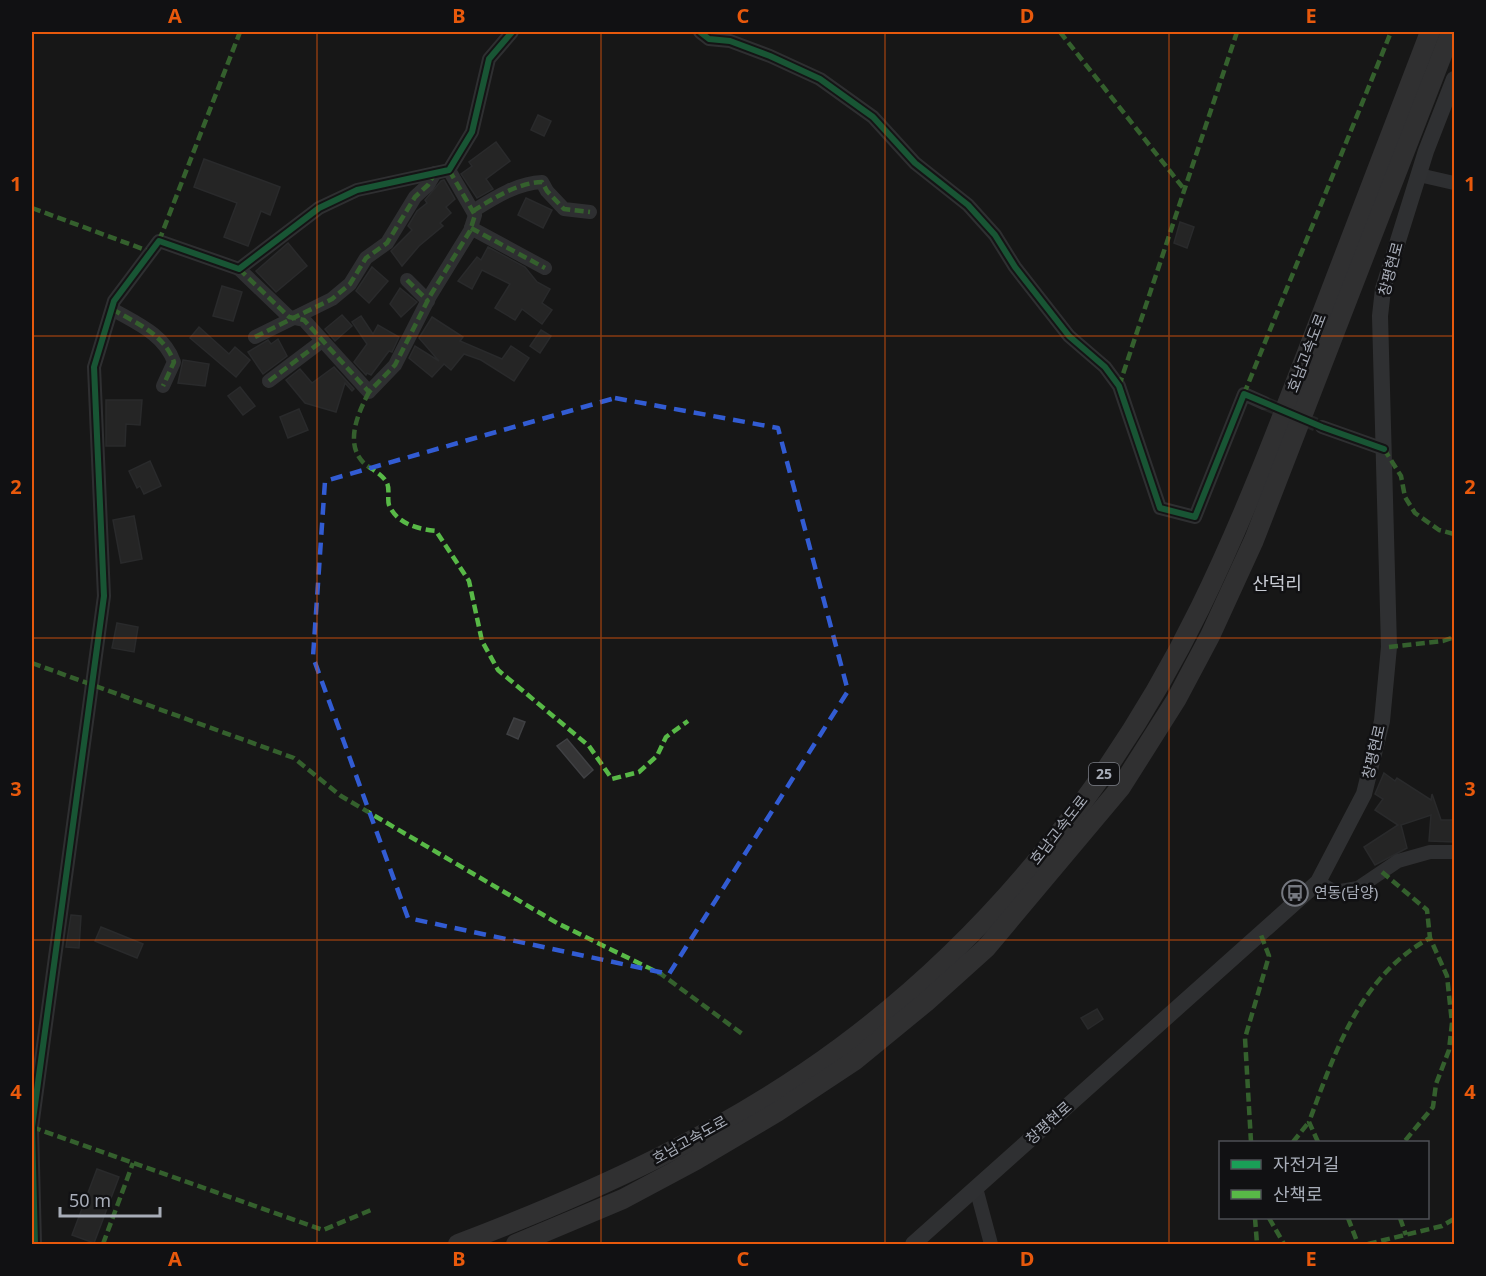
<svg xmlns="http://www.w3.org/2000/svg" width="1486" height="1276" viewBox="0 0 1486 1276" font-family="'Noto Sans','Noto Sans KR',sans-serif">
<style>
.building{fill:#353536;stroke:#3f4043;stroke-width:1.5}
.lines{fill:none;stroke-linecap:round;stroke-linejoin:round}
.minor-tunnel{stroke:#343537;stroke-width:14;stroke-dasharray:14 7;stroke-linecap:butt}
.minor{stroke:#4b4c50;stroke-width:14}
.major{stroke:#4d4f52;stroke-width:16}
.highway{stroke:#4e4e51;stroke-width:20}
.quiet{stroke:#58b947;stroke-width:4.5;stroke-dasharray:9 4.5;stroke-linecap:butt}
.cycleway-casing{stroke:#111113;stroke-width:10}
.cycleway{stroke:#1a9f57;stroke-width:6}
.marked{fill:none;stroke:#325cd3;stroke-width:4.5;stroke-dasharray:12 8;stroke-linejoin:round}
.grid{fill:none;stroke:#e8590c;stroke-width:1.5;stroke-opacity:0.55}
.labels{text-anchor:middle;stroke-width:5;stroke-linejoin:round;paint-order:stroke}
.shield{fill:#111113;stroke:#7b7e86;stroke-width:1.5}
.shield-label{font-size:14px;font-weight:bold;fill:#a8adb8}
.street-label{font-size:15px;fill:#a8adb8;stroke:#111113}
.poi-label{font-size:15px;fill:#a8adb8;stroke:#111113;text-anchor:start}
.quarter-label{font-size:18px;fill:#c9ccd4;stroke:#111113}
.neatline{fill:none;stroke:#e8590c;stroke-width:2}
.grid-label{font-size:20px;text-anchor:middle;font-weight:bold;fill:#e8590c}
</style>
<rect width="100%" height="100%" fill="#171717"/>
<!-- building -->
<g class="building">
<path d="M538,115l13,6 -7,15 -13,-6z"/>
<path d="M496,142l14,19 -24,18 7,10 -16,9 -16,-24 11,-8 -3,-4z"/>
<path d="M204,159l76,28 -10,28 -9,-4 -13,35 -24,-9 13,-34 -43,-16z"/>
<path d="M444,180l11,19 -9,8 5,6 -11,10 3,3 -24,20 -17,20 -11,-15 21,-21 -4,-4 9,-15 10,-8 -2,-3 16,-19z"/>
<path d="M526,198l26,12 -9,18 -25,-13z"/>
<path d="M1180,222l14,5 -7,21 -13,-5z"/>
<path d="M288,243l19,23 -31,26 -20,-21z"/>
<path d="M488,247l37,20 12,15 13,7 -8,14 10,7 -10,14 -20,-15 -7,11 -20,-12 15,-24 -28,-14 -10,19 -14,-8 19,-24 4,3z"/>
<path d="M372,267l16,14 -19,22 -13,-12z"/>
<path d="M222,286l20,6 -9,29 -20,-5z"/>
<path d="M400,288l17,14 -16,15 -11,-13z"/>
<path d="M342,315l10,11 -17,15 -10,-12z"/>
<path d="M361,316l12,18 5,-9 21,12 -7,15 -3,-1 -18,24 -4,-2 -1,2 -12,-13 13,-18 -15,-22z"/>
<path d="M432,317l31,20 -3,4 42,18 9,-13 18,12 -15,23 -33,-21 -17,-6 -13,16 -7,-6 -12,13 -23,-19 6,-12 24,15 -20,-23z"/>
<path d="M199,327l30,27 6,-7 15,13 -14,17 -46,-39z"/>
<path d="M541,330l10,6 -11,17 -10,-7z"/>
<path d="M278,339l9,17 -24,18 -15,-22 20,-12 3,4z"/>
<path d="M183,360l26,4 -4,22 -27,-3z"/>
<path d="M334,367l20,22 -2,2 -7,-8 -9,29 -31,-9 -19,-23 14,-11 12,14z"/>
<path d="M240,387l15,19 -12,9 -15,-19z"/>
<path d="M106,400h36l-2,25 -14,-1 -1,22h-19z"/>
<path d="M299,409l9,21 -20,8 -8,-21z"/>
<path d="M150,461l11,25 -17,8 -4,-8 -3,2 -8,-17z"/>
<path d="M134,516l8,43 -21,4 -8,-43z"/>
<path d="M117,623l21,4 -4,25 -22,-4z"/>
<path d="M514,718l11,4 -7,17 -11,-5z"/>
<path d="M567,739l26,31 -9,8 -27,-32z"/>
<path d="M1384,773l11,8 2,-3 34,22 1,-6 9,26h14v22l-26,-1 2,-26 -30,10 6,23 -32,17 -11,-18 34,-22 -23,-15 8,-11 -8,-5z"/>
<path d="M71,915l10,1 -2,32 -13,-1z"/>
<path d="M101,927l42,17 -6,14 -42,-17z"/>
<path d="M1097,1009l6,10 -15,10 -7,-11z"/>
<path d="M97,1169l22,8 -25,66 -22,-8z"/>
</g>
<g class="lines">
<!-- minor-tunnel -->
<path class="minor-tunnel" d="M1264,403l58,24"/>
<!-- minor -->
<g class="minor">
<path d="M700,32l9,7 21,2 40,15 50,23 53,38 42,46 53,42 27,30 20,32 54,69 36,31 14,19 41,122 35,9 49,-123 20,9"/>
<path d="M1419,175l35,8"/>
<path d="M473,211c21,-13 44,-28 69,-29l5,9 17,18 26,3"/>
<path d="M471,228l74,40"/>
<path d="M239,269l50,48 15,3 65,72 26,-27 35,-69 40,-65 5,-16 -26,-45"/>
<path d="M407,280l21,21"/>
<path d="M112,309c24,14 52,25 62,53l-11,24"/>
<path d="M255,337l77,-38 18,-15 16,-26 21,-15 28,-46 13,-12 7,-12"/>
<path d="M269,381l53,-40"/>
<path d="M1322,427l62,22"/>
<path d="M1318,882l17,10 23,-4 40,-27 32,-9h24"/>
<path d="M976,1188l15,56"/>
<path d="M35,1244l-3,-117 72,-531 -10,-229 20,-66 45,-60 80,28 80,-61 38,-18 92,-20 23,-38 17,-73 23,-27"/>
</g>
<!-- major -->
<path class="major" d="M913,1244l405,-362 46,-88 18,-73 7,-74 -9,-331 3,-27 43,-138 28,-72"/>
<!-- highway -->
<g class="highway">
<path d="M458,1244c134,-51 267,-111 383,-197 153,-113 276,-269 359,-439 43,-88 78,-180 113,-271 39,-102 79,-204 117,-305"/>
<path d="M516,1244l107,-45 73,-39 81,-48 77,-51 72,-59 60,-54 135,-161 55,-87 34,-64 44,-96 197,-508"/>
</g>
<!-- quiet -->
<g class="quiet">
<path d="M1060,32l124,157"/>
<path d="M32,208l119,44"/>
<path d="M473,211c21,-13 44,-28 69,-29l5,9 17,18 26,3"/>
<path d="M471,228l74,40"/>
<path d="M159,241l81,-209"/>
<path d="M239,269l50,48 15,3 65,72 26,-27 35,-69 40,-65 5,-16 -26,-45"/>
<path d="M407,280l21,21"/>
<path d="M112,309c24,14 52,25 62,53l-11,24"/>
<path d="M255,337l77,-38 18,-15 16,-26 21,-15 28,-46 13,-12 7,-12"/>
<path d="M269,381l53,-40"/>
<path d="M1119,386l118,-354"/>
<path d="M369,392c-11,21 -26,54 -3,73 7,5 16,9 21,18 3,6 0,16 2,22 8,19 29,24 47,26l33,50 13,60 16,29 91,76 23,33 27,-7 18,-16 9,-19 22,-16"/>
<path d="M1244,394l147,-362"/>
<path d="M1384,449l17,27 4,21 10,16 24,17 15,4"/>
<path d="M1389,647l54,-6 11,-4"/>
<path d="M32,663l262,95 47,38 216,127 104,51 84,62"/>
<path d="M1382,872l45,38 3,28 17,38 5,47 -3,27 -13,34 -3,23 -29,35"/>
<path d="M32,1127l291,103 48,-20"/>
<path d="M1251,1142l-6,-104 24,-82 -8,-21"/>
<path d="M1293,1142l16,-20"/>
<path d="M1318,1142l-9,-20c26,-70 51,-146 121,-184"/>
<path d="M1255,1218l2,26"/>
<path d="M1269,1218l15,26"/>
<path d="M1348,1218l10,26"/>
<path d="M1400,1218l6,17"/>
<path d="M103,1244l30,-81"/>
<path d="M1368,1244l74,-18 12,-7"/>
</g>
<!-- cycleway casing -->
<g class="cycleway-casing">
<g id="cycleway">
<path d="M700,32l9,7 21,2 40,15 50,23 53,38 42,46 53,42 27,30 20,32 54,69 36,31 14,19 41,122 35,9 49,-123 78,33 62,22"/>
<path d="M35,1244l-3,-117 72,-531 -10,-229 20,-66 45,-60 80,28 80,-61 38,-18 92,-20 23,-38 17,-73 23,-27"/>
</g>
</g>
<!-- cycleway -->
<use href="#cycleway" class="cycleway"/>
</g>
<!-- marked area -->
<path d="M0 0H1486V1276H0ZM615,398l163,30 70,263 -179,283 -261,-56 -95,-261 12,-176z" fill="#171717" fill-opacity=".55" fill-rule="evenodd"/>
<path class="marked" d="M615,398l163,30 70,263 -179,283 -261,-56 -95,-261 12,-176z"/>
<!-- grid -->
<path class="grid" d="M317,32v1212M601,32v1212M885,32v1212M1169,32v1212M32,336h1422M32,638h1422M32,940h1422"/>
<!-- icons -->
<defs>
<g id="bus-ring" transform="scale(1.35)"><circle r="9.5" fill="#111113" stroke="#757880" stroke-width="1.5"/><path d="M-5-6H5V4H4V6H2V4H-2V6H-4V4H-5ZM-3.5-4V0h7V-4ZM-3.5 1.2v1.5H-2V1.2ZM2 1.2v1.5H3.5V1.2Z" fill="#757880"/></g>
</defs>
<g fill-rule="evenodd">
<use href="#bus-ring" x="1295" y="893"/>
</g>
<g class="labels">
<!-- shield labels -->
<rect class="shield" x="1089" y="763" width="30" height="22" rx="4.5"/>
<g class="shield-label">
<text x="1104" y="779">25</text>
</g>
<!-- street labels -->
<g class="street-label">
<text transform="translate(1391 269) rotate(-75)" y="5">창평현로</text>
<text transform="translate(1307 353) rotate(-69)" y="5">호남고속도로</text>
<text transform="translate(1374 752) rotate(-77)" y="5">창평현로</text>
<text transform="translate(1059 830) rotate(-52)" y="5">호남고속도로</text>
<text transform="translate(1049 1123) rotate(-42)" y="5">창평현로</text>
<text transform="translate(690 1140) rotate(-29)" y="5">호남고속도로</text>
</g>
<!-- poi labels -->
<g class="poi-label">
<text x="1314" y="898">연동(담양)</text>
</g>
<!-- quarter labels -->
<g class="quarter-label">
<text x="1277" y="590">산덕리</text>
</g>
</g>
<!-- border -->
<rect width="1486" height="1276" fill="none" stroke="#111113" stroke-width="66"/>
<!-- legend -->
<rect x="1219" y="1141" width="210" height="78" fill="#111113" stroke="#4d4f55" stroke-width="1.5"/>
<rect x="1231" y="1160" width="30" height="9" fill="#1a9f57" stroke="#4d4f55" stroke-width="1.5"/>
<text x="1273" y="1171" font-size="18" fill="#a8adb8">자전거길</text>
<rect x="1231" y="1190" width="30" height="9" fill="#58b947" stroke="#4d4f55" stroke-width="1.5"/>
<text x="1273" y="1201" font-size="18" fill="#a8adb8">산책로</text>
<!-- scale -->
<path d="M60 1207v9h100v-9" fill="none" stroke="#a8adb8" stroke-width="3"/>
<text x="69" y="1207" font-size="18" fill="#a8adb8" stroke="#111113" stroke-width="4.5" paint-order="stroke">50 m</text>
<rect x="33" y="33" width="1420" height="1210" class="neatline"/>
<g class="grid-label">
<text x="175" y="23">A</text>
<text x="459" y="23">B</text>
<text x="743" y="23">C</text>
<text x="1027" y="23">D</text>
<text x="1311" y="23">E</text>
<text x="16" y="191">1</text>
<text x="1470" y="191">1</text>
<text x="16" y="494">2</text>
<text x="1470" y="494">2</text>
<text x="16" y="796">3</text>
<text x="1470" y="796">3</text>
<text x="16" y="1099">4</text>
<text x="1470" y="1099">4</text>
<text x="175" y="1266">A</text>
<text x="459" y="1266">B</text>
<text x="743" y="1266">C</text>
<text x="1027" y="1266">D</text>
<text x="1311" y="1266">E</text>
</g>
</svg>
